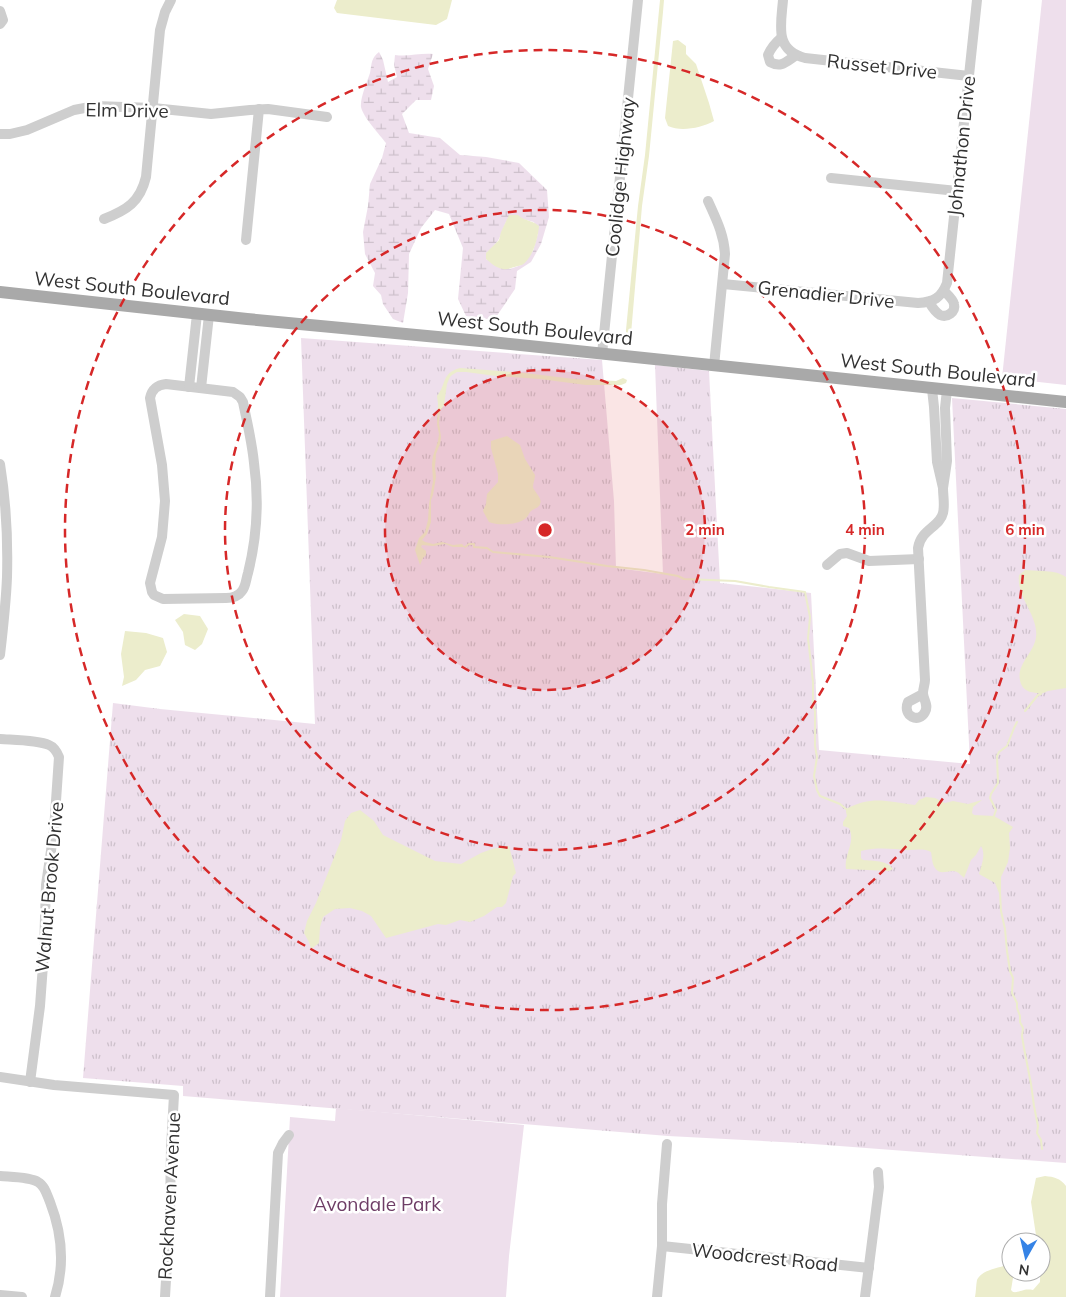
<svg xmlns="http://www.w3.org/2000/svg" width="1066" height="1297" viewBox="0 0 1066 1297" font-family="Mulish,sans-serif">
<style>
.grass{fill:url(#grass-tufts)}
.wetland{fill:url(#wetland-marsh);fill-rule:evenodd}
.park{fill:#eedfec}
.water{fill:#ecedcc}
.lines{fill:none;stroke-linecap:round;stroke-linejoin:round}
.stream{stroke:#ecedcc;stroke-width:2}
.minor{stroke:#cecece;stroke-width:10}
.major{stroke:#a9a9a9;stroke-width:12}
.ring{fill:none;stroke:#d62828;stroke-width:2.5;stroke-dasharray:9 6}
.labels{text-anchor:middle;stroke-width:5;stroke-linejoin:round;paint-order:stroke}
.street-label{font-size:19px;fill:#313131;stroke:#fff}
.park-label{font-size:19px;fill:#6e3d66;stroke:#fff}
.centre{fill:#d62828;stroke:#fff;stroke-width:2.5}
.ring-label{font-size:15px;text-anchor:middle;font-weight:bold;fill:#d62828;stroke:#fff;stroke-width:5;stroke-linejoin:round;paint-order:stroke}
</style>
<defs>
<pattern id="grass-tufts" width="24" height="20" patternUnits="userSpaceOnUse" patternTransform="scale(1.25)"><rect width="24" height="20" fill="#eedfec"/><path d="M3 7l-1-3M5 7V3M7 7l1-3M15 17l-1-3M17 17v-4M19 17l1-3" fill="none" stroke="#cdc0cb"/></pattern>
<pattern id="wetland-marsh" width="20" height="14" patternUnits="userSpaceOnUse" patternTransform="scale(1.25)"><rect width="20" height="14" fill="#eedfec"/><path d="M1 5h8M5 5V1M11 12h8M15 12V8" fill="none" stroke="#cdc0cb"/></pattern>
</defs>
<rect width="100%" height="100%" fill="#fff"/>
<!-- grass -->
<path class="grass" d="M301,338l301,22 12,141 2,67 47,6 -8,-209 54,6 11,212 91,10 8,157 151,14 -18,-366 114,11v754l-266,-20 -132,-7 -485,-40v-10l-100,-8 30,-375 47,6 155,15z"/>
<!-- wetland -->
<path class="wetland" d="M379,52l4,8 5,22 9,-5 -3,-12 1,-10c13,2 24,-2 38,-1l-5,15 6,17 -3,14h-15l-14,14 7,19 31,5 20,17 26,2 33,6 28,27 2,27 -8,27 -10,18 -14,9 -2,18 -21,31 -28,-4 -8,-17 5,-51 -14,-34 -14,-4 -14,18 -12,26 -1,39 -5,30 -10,-4 -10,-15 -2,-9 -8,-9 2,-13 -10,-19 -2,-22 5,-26 2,-22 12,-26 4,-15c-6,-8 -23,-26 -25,-36 -1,-9 6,-25 9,-34 2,-10 1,-15 9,-21zM522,219l12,3 4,11 -5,18 -12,14 -11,4 -24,-10c1,-9 6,-10 11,-17 4,-5 6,-14 9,-20z"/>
<!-- park -->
<g class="park">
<path d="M1042,0h24v385l-64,-7z"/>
<path d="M336,1108l188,17 -15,131 -3,41h-226l10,-180 45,4z"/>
</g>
<!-- water -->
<g class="water">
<path d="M337,0h115l-5,19 -11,6 -99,-12 -3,-5z"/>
<path d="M660,0h4l-1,12 -14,144 -7,50 -11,128 -1,3 -4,-1v-6l12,-124 7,-51z"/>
<path d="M678,40l8,6v8l10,10 13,39 5,18c-13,7 -33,11 -46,5l-3,-8 8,-77z"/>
<path d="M509,215h9c6,6 14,5 21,11 -1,12 -6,32 -17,39 -1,0 -7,2 -8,2 -3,1 -7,3 -11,2 -7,-1 -12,-6 -17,-10v-6l13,-13 2,-8z"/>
<path d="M460,368l65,5 49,6 42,2 7,-3 4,2 -1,3 -5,2h-35l-46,-6 -44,-3 -30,-4h-9l-5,3 -2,2 -3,7 -3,21 -4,6 -1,12 2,14 -1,7 -4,10 -1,13 1,10 -3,18 -2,5v22l-4,12 -5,6 3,2 8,2 9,-2 11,3 9,-1 3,3h-12l-8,-3 -12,2 -11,-1 -1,2 5,4v4l-3,3 -3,7 -5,-15 4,-12 6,-6 3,-12 1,-16 4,-23 -1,-17 1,-8 5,-15 1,-7 -2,-10 1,-20 -1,-8c10,-12 4,-23 23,-28z"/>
<path d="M507,436l13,9 5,14 10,16c0,4 -2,8 -2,12 1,5 10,11 7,17 -1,4 -7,5 -9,7 -3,3 -2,4 -5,7 -7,7 -28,8 -37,4l-6,-11 3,-7 1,-10 11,-12v-8l-7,-26v-7z"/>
<path d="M1025,570c6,0 11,1 17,1 11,1 14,0 24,6v111l-18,3 -7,3c-8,-2 -16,-1 -20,-10 -7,-19 13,-30 15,-47 3,-21 -20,-40 -17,-62z"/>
<path d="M184,614l16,2 8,13 -6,15 -7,6 -10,-5 -2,-13 -8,-12z"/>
<path d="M125,631l21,2 17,5 4,14 -7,14 -15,4 -9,10 -14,6 2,-9 -3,-23z"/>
<path d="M926,797l9,1 10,5 8,-2 15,3 14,-4 -9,7 -1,6 2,2 20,1 19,11 -4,6 1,15 -2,14 -7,15v16h-2l-4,-10 -16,-9c3,-10 7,-20 2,-28l-5,9 -5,5 -7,18c-2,-2 -5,-5 -7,-6 -7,-4 -16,5 -22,-4 -3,-4 -3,-11 -4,-16 -7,-4 -15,-2 -23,-2 -16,-1 -31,-3 -47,1v7l2,2c10,1 24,0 30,9l-4,2 -43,-2c-2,-15 10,-27 3,-41l-6,-2v-4l4,-6 -1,-4v-3c27,-14 41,-7 69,-4l4,-5z"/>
<path d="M360,810l14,11 9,14 52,26 26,3 20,-11 11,-4 17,-3 7,27 -3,3 -7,27 -4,4h-5l-13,9 -14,6 -10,-2 -14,5 -8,-1 -52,14 -15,-22 -9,-5 -12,-3 -15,1 -12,8 -3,10 -1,16 -8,6 -2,-7 -5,-9 3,-12 9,-18 25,-63 4,-19 6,-8z"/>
<path d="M1045,1176c9,1 15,2 21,10v111h-91c1,-5 1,-12 2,-17 5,-11 23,-12 33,-16h1v8h3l-3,18 2,2c7,1 10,-4 20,-2l7,-8 1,-40h-4l-6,-40 5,-24z"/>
</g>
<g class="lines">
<!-- stream -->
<g class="stream">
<path d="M465,547l4,-3h5v3l13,1 6,4 56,5 58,9 37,4 34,6 6,3 51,2 34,6 36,5 5,25 -2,21 5,44v23l2,6v35l2,11 -3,19 3,14 3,6 20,8 6,5"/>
<path d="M1025,711l13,-16 3,-1"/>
<path d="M994,816l2,-6 -6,-12 1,-4 7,-11 -1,-27 2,-4 8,-6 7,-18 3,-6"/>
<path d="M1000,893l1,18 4,18 2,22 3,20 3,7 -1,15 5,10v5l3,8v6l3,6 -1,8 2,12 7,36 3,22 4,20 -1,7 4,7 1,9"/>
</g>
<!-- minor -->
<g class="minor">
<path d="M783,0c-2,25 -9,50 22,58l164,18"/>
<path d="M0,11l3,9 -3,4"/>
<path d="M781,38c-6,5 -10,10 -13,17l2,7c11,6 16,0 25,-6"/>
<path d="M0,134h10l17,-4 47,-20 21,-4 58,2 58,6 39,-4 18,-1 59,8"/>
<path d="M831,178l126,13"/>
<path d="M708,201c8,18 16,33 17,53l-11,112"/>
<path d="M104,219c23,-9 36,-17 42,-42l14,-147 5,-18 6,-12"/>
<path d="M246,240l13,-131"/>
<path d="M723,284l195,19c16,-1 23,-5 29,-20l30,-283"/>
<path d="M929,302c3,5 6,10 11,13 7,3 16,-3 14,-11 -1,-5 -6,-9 -10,-13"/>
<path d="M602,354l36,-354"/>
<path d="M166,384l67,8 7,5 3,5c4,20 9,40 11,61 5,36 3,74 -6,110 -2,6 -2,13 -6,18 -4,6 -10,7 -16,7l-63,1 -9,-4 -2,-3 -2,-9 12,-46 3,-36 -3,-36 -12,-67c2,-9 7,-13 16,-14z"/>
<path d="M189,387l8,-73"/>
<path d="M201,388l8,-73"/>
<path d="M932,389l2,18 3,55 6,26 4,-27 -2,-53 2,-18"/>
<path d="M0,464c6,37 8,76 7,113 -1,26 -4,52 -7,78"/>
<path d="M827,565l13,-11 7,-1 22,8 50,-2"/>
<path d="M923,694l-15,8c-6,14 11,22 17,10 4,-7 -2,-13 -2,-19 0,-4 2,-9 2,-13l-7,-132c3,-19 22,-21 25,-35 2,-8 0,-17 0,-25"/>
<path d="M0,739c13,1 37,1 49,6 5,2 8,7 10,12l-5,73 -8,55 -2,66 -4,55 -10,76"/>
<path d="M0,1077l54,8 120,10 -3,53 -1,63 -5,86"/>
<path d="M0,1176c10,1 30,1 38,6 7,4 9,13 12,20 12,31 15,63 5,95"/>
<path d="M662,1246l207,22"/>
<path d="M0,1295l22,2"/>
<path d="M270,1297l8,-144 5,-10 6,-8"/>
<path d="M657,1297l5,-51v-42l5,-60"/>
<path d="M865,1297l14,-110 -1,-15"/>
</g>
<!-- major -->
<path class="major" d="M0,292l247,27 244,23 575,60"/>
</g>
<!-- distance rings -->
<circle cx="545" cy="530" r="160" fill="#d62828" fill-opacity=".12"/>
<g class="ring">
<circle cx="545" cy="530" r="160"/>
<circle cx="545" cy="530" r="320"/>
<circle cx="545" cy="530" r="480"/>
</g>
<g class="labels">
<!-- street labels -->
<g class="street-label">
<text transform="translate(882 66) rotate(6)" y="7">Russet Drive</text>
<text transform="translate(127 110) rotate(1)" y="7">Elm Drive</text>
<text transform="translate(961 146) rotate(-84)" y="7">Johnathon Drive</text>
<text transform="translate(620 177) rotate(-84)" y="7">Coolidge Highway</text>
<text transform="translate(132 288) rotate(6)" y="7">West South Boulevard</text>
<text transform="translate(826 294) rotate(6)" y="7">Grenadier Drive</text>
<text transform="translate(535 328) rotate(6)" y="7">West South Boulevard</text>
<text transform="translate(938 370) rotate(6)" y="7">West South Boulevard</text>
<text transform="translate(49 887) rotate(-85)" y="7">Walnut Brook Drive</text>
<text transform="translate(169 1196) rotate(-87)" y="7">Rockhaven Avenue</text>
<text transform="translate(765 1257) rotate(6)" y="7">Woodcrest Road</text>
</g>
<!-- park labels -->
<g class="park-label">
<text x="377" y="1211">Avondale Park</text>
</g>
</g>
<circle cx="545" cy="530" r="8" class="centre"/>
<g class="ring-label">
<text x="705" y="535">2 min</text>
<text x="865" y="535">4 min</text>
<text x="1025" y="535">6 min</text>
</g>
<!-- north arrow -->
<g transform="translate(1026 1257) rotate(188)"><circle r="24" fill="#ffffff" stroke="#adadad"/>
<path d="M0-4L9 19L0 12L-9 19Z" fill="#3583e6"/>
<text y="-8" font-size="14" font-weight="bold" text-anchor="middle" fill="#313131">N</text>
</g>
</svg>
